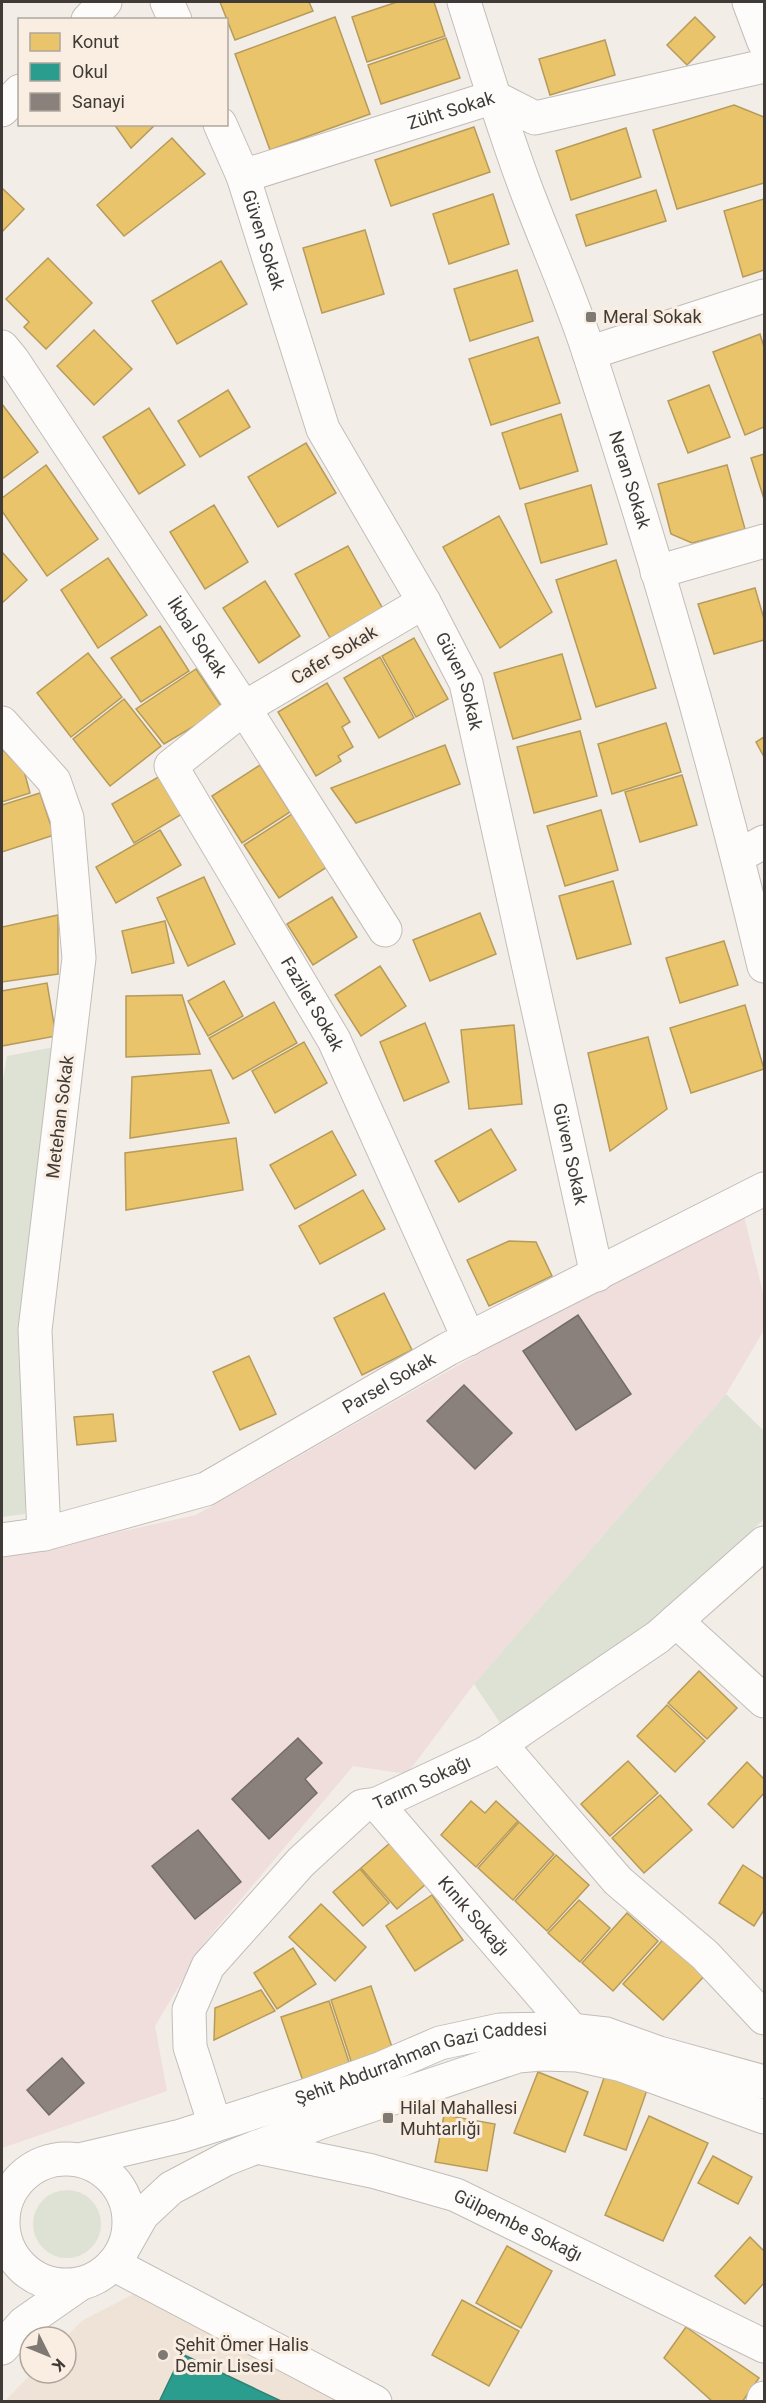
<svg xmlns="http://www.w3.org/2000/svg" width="766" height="2403" viewBox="0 0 766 2403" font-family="Roboto,sans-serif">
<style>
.industrial{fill:#efdedb}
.built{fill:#eee3d6}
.green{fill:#dee2d4}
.homes{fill:#e9c46a;stroke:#b69b5a;stroke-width:1.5}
.schools{fill:#2a9d8f;stroke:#318074;stroke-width:1.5}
.industry{fill:#8a817c;stroke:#746c67;stroke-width:1.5}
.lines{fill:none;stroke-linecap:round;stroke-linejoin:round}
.minor-casing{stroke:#c2bdb8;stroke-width:35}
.tertiary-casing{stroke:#c2bdb8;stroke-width:35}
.minor{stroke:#fdfcfb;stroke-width:33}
.tertiary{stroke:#fdfcfb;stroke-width:33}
.poi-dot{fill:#7f7974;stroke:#f9eee1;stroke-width:2}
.labels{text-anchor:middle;stroke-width:6;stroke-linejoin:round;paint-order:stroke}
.street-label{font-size:18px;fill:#403b36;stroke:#f9eee1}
.poi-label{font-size:18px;fill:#403b36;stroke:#f9eee1;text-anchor:start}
</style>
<rect width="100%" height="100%" fill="#f3ede7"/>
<!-- industrial -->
<path class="industrial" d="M741,1204l23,93v33l-38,64 -252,290 -67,90 -54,-8 -148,176 -50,84 12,65 -165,57v-590l194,-43z"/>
<!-- built -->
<path class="built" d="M136,2293l217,109h-349l28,-29h34v-36l17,-17z"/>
<!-- green -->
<g class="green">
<path d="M54,1047l-29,467 -23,3v-433l5,-28z"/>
<path d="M726,1394l38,37v88l-243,235 -47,-70z"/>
<circle cx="67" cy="2224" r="34"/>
</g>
<!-- homes -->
<g class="homes">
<path d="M220,2h89l4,9 -78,29z"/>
<path d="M397,2h37l11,34 -78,26 -15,-45z"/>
<path d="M335,17l35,97 -100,36 -35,-96z"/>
<path d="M695,17l20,20 -28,28 -20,-20z"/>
<path d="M446,38l14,40 -79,26 -13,-39z"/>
<path d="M605,40l10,35 -65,20 -11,-36z"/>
<path d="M734,105l30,12v66l-87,26 -24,-79z"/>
<path d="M114,124h42l-25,24z"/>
<path d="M474,127l16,45 -99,34 -16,-46z"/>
<path d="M626,128l15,49 -70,23 -15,-49z"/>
<path d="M172,138l33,36 -81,62 -27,-31z"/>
<path d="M2,188l22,21 -22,23z"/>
<path d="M656,190l10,31 -80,25 -10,-31z"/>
<path d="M493,194l16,50 -60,20 -16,-50z"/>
<path d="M764,199v71l-21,7 -19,-66z"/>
<path d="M365,230l19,64 -62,19 -19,-65z"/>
<path d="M48,258l44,45 -46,46 -22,-22 5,-5 -23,-23z"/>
<path d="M221,261l26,43 -70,40 -25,-43z"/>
<path d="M517,270l16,51 -63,20 -16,-52z"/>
<path d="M94,330l38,39 -38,36 -37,-39z"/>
<path d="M760,334l4,13v80l-19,8 -32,-83z"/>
<path d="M538,337l22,66 -69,22 -22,-66z"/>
<path d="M709,385l21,52 -42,16 -20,-52z"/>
<path d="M228,390l22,37 -50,30 -22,-36z"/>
<path d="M2,404l36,48 -36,27z"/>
<path d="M149,408l36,57 -46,29 -36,-57z"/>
<path d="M561,414l17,57 -58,18 -18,-56z"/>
<path d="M306,443l30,50 -58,34 -30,-50z"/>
<path d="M764,454v45l-13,-41z"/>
<path d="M46,465l52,74 -51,37 -45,-65v-13z"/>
<path d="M727,465l18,64 -53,14 -21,-9 -13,-50z"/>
<path d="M591,485l16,59 -66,19 -16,-59z"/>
<path d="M214,505l34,57 -43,27 -35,-57z"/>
<path d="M499,516l53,96 -52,36 -57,-101z"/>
<path d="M348,546l35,63 -53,29 -35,-64z"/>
<path d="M2,552l25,28 -25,23z"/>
<path d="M108,558l39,57 -49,33 -37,-58z"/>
<path d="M616,560l40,128 -60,19 -40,-127z"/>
<path d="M265,581l35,55 -41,27 -36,-55z"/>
<path d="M755,588l9,31v21l-50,14 -16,-50z"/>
<path d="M160,626l29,45 -48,31 -30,-44z"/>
<path d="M414,638l34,61 -32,18 -34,-61z"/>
<path d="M88,653l34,44 -51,40 -34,-44z"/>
<path d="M562,654l19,65 -68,20 -19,-66z"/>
<path d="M380,657l34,61 -35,20 -35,-60z"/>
<path d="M196,669l27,40 -59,35 -28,-35z"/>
<path d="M327,683l23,39 -8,5 11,20 -15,9 3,5 -25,15 -38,-64z"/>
<path d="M124,699l37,47 -51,40 -37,-47z"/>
<path d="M666,723l15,49 -69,22 -14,-50z"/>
<path d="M580,731l17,65 -63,17 -17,-66z"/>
<path d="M764,737v20l-8,-15z"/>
<path d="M445,745l15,39 -104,39 -25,-35z"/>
<path d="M2,749l22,22 6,22 -28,9z"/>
<path d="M260,765l30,47 -48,31 -30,-47z"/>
<path d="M682,775l15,50 -57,17 -15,-50z"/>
<path d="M160,776l22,38 -48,29 -22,-39z"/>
<path d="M40,793l14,42 -52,17v-47z"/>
<path d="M601,810l17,60 -53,16 -18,-60z"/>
<path d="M292,814l35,53 -48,31 -35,-53z"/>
<path d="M160,830l21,35 -65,38 -20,-36z"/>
<path d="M204,877l31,67 -47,22 -31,-68z"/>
<path d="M613,881l18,63 -54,15 -18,-63z"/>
<path d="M332,897l25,40 -44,28 -26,-41z"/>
<path d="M480,913l16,41 -66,27 -17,-41z"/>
<path d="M58,915v59l-56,8v-55z"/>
<path d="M165,921l9,42 -42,10 -10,-42z"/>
<path d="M724,941l14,44 -58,18 -14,-45z"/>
<path d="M380,966l26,40 -45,30 -26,-41z"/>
<path d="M224,981l19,35 -35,20 -20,-35z"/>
<path d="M47,983l9,53 -54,10v-55z"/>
<path d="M182,995l18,59 -74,3v-61z"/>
<path d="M274,1002l23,41 -64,36 -24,-41z"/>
<path d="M745,1005l19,64 -73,24 -21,-65z"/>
<path d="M425,1023l24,59 -45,19 -24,-59z"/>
<path d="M514,1025l8,79 -53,5 -8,-79z"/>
<path d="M648,1037l19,72 -57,42 -22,-98z"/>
<path d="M304,1042l23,41 -52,30 -23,-42z"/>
<path d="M211,1070l18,53 -99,15 2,-61z"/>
<path d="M491,1129l25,41 -57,32 -24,-41z"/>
<path d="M332,1131l24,44 -61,34 -25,-44z"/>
<path d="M236,1138l7,52 -117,20 -1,-57z"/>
<path d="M363,1190l22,39 -65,35 -21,-38z"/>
<path d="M509,1241l27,1 16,34 -63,30 -22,-46z"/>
<path d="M384,1293l28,57 -50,25 -28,-57z"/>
<path d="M249,1356l27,58 -36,16 -27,-58z"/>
<path d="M113,1414l3,27 -39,4 -3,-28z"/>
<path d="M699,1671l38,37 -30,31 -39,-36z"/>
<path d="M667,1705l38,36 -30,31 -38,-36z"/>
<path d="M628,1761l30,32 -48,43 -29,-32z"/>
<path d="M747,1762l17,17v14l-31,35 -25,-24z"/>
<path d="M660,1795l32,35 -48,43 -32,-35z"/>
<path d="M471,1801l14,12 11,-12 22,20 -42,46 -35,-32z"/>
<path d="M519,1822l35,32 -41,46 -35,-32z"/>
<path d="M390,1843l36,41 -29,25 -36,-41z"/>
<path d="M556,1855l33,30 -42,46 -32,-30z"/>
<path d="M743,1865l21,14v31l-10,16 -35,-23z"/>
<path d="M360,1869l29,34 -26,23 -30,-34z"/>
<path d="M432,1895l31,45 -48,31 -29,-45z"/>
<path d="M579,1900l31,28 -30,34 -32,-29z"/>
<path d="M321,1904l45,43 -31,34 -46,-44z"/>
<path d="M627,1913l31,28 -45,50 -31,-28z"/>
<path d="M669,1933l41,37 -47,50 -40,-36z"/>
<path d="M293,1948l23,36 -39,25 -23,-36z"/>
<path d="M371,1986l22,64 -41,14 -21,-64z"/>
<path d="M261,1990l14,21 -61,29 1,-32z"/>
<path d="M329,2001l21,64 -47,16 -22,-64z"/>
<path d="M538,2072l50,20 -23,60 -51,-19z"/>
<path d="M605,2075l42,15 -21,60 -42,-15z"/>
<path d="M444,2115l51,9 -8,47 -52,-9z"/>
<path d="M649,2116l59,27 -45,98 -58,-26z"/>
<path d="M713,2156l39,21 -14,27 -40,-21z"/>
<path d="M750,2237l14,14v32l-19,21 -30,-28z"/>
<path d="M507,2246l45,25 -31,57 -45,-25z"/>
<path d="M462,2300l57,31 -30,55 -57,-31z"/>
<path d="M686,2327l73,51 -17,24h-29l-49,-44z"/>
</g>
<!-- schools -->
<path class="schools" d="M182,2354l101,48h-124z"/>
<!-- industry -->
<g class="industry">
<path d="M578,1315l53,79 -55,36 -53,-79z"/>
<path d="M464,1385l48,48 -37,36 -48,-48z"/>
<path d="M298,1738l24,25 -17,16 12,14 -48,46 -37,-40z"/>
<path d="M198,1830l43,52 -46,37 -43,-53z"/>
<path d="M62,2058l22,25 -35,32 -22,-25z"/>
</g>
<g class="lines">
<!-- minor casing -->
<g class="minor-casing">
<g id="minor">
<path d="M167,2l8,18"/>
<path id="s1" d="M464,2c20,63 39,126 62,187 21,56 46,110 64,167 66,201 125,404 174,610"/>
<path d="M749,2l15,40"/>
<path d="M88,20l17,-18"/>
<path d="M2,110l18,-19"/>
<path id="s2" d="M220,124l23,52 80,253 101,173 42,81 131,592"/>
<path id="s3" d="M243,176l251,-79 41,21 229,-52"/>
<path id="s4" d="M2,347l10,12 232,349 141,222"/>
<path d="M589,353l175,-57"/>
<path d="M657,572l107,-31"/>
<path id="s5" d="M424,602l-180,106 -73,58 163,274 135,299"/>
<path d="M2,723l52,58 13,37 12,140 -44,372 9,204"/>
<path d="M738,856l26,-14"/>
<path id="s6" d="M2,1540l42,-6 162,-45 242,-140 316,-160"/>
<path d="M676,1621l88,80"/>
<path d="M500,1744l118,137 87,74 59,63"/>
<path id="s7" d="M377,1804l195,226"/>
<path id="s8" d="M215,2125l-25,-78 -1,-37 19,-44 93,-104 61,-56 15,-2 109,-51 14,-9 158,-107 106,-94"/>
<path id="s9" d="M257,2147l115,24 84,24 308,151"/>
<path d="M2,2245l2,-9"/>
<path d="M113,2264l262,138"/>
<path d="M2,2348l22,-25 56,-39"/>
<path d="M763,2402l1,-4"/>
</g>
</g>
<!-- tertiary casing -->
<g class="tertiary-casing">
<g id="tertiary">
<circle cx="66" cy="2222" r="63"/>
<path id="s10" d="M79,2160l102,-24 124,-40 77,-28 58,-25 60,-13 61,-1 45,5 53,19 105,29"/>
<path d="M125,2245l17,-30 29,-27 55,-29 95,-37 197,-66 23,-2 36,1 45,10 142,52"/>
</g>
</g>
<!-- minor -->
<use href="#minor" class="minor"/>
<!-- tertiary -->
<use href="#tertiary" class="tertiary"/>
</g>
<!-- markers -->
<g class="poi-dot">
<rect x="585" y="311" width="12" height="12" rx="3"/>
<rect x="382" y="2112" width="12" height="12" rx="3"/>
<circle cx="163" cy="2355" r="6"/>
</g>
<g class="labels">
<!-- street labels -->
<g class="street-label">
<text dy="6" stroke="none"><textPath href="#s3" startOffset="218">Züht Sokak</textPath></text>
<text dy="6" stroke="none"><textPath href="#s2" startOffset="124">Güven Sokak</textPath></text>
<text dy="6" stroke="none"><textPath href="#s1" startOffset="506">Neran Sokak</textPath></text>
<text dy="6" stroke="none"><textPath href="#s4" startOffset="350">İkbal Sokak</textPath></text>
<text transform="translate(334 655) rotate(-31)" y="6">Cafer Sokak</text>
<text dy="6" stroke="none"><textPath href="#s2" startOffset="610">Güven Sokak</textPath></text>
<text dy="6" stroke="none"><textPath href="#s5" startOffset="579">Fazilet Sokak</textPath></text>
<text transform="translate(60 1117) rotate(-83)" y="6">Metehan Sokak</text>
<text dy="6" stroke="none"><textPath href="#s2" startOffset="1096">Güven Sokak</textPath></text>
<text dy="6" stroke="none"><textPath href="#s6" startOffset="422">Parsel Sokak</textPath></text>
<text dy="6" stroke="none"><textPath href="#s8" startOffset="454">Tarım Sokağı</textPath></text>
<text dy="6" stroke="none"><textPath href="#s7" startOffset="148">Kınık Sokağı</textPath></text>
<text dy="6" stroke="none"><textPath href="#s10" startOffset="357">Şehit Abdurrahman Gazi Caddesi</textPath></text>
<text dy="6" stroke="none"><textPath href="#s9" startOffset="274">Gülpembe Sokağı</textPath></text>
</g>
<!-- poi labels -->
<g class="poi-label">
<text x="603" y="323">Meral Sokak</text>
<text x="400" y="2114">Hilal Mahallesi<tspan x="400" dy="21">Muhtarlığı</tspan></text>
<text x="175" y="2351">Şehit Ömer Halis<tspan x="175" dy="21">Demir Lisesi</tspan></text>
</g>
</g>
<!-- border -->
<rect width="766" height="2403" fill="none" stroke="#403b36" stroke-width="6"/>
<!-- legend -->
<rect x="18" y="18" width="210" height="108" fill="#f9eee1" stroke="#afa69d" stroke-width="1.5"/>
<rect x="30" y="33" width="30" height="18" fill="#e9c46a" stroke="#afa69d" stroke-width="1.5"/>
<text x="72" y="48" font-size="18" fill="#403b36">Konut</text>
<rect x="30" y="63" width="30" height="18" fill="#2a9d8f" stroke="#afa69d" stroke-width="1.5"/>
<text x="72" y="78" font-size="18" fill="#403b36">Okul</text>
<rect x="30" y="93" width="30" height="18" fill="#8a817c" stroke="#afa69d" stroke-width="1.5"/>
<text x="72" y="108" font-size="18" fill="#403b36">Sanayi</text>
<!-- north arrow -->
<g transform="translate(48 2355) rotate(133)"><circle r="28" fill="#f9eee1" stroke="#afa69d" stroke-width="1.5"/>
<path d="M0-4.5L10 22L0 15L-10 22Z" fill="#7f7974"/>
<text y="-9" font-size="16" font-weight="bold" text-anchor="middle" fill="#403b36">K</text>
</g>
</svg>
